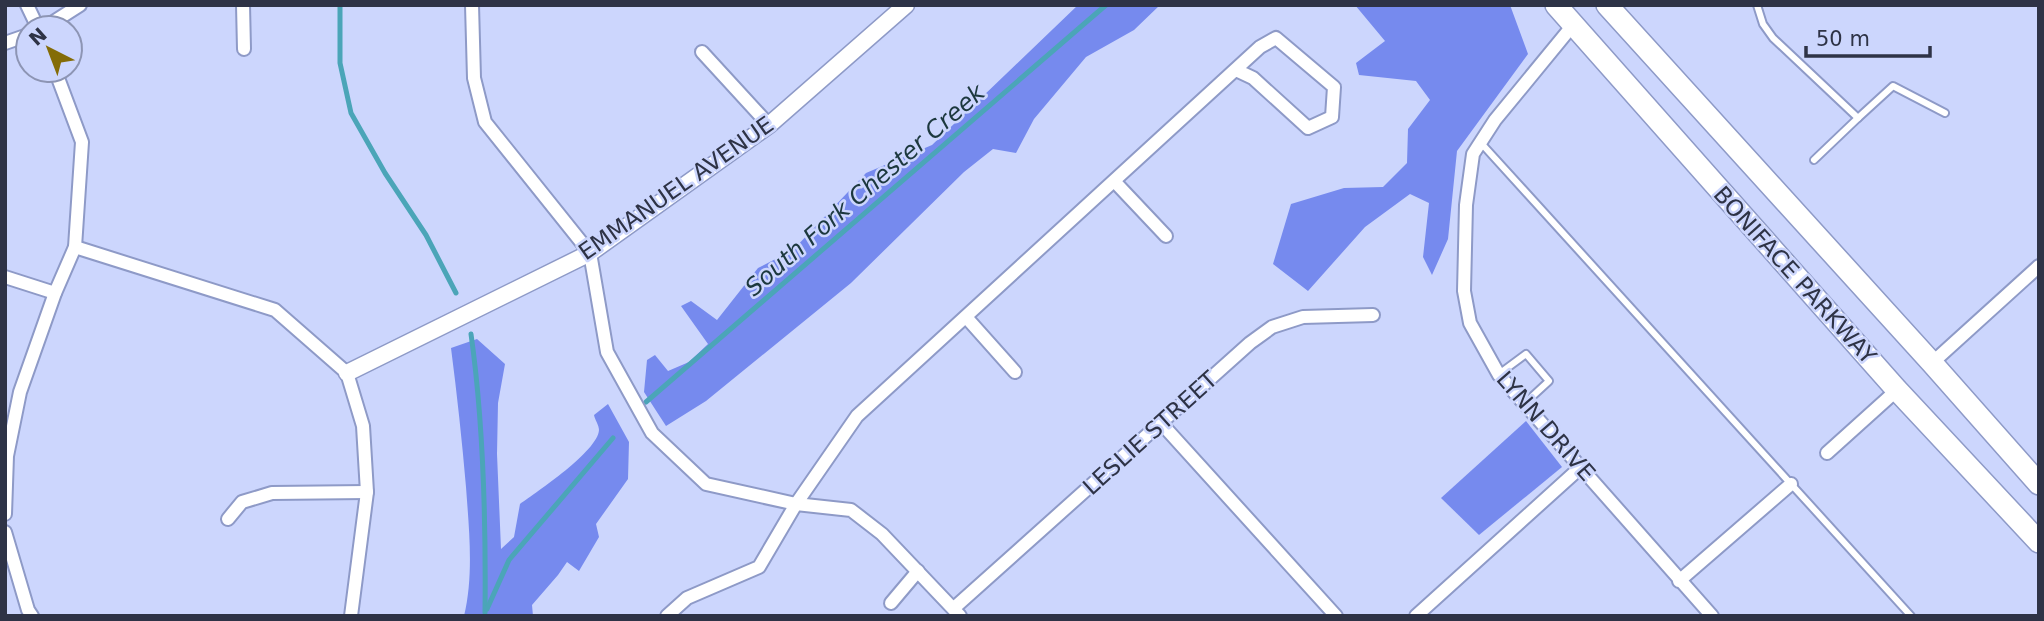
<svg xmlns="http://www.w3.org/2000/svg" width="2044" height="621" viewBox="0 0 2044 621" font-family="'DejaVu Sans',sans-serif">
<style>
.forest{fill:#768aee}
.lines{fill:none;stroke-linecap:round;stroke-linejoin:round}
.stream{stroke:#4ba5b8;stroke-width:5}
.service-casing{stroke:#8e9ac7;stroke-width:10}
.minor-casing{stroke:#8e9ac7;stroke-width:16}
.tertiary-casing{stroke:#8e9ac7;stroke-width:19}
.primary-casing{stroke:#8e9ac7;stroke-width:24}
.service{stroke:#fff;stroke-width:6}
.minor{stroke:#fff;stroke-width:12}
.tertiary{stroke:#fff;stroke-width:16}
.primary{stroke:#fff;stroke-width:21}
.labels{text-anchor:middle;stroke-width:5;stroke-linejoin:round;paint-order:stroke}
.street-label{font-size:23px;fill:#2e3346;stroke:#ccd6fd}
.water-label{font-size:24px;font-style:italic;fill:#1c383e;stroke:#ccd6fd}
</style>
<rect width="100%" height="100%" fill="#ccd6fd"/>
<!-- forest -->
<g class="forest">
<path d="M1078,5h82l-26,25 -48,27 -52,62 -18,34 -23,-4 -29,23 -113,111 -145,118 -40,25 -22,-34 3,-32 8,-5 13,16 21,-9 19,-18 -27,-38 10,-5 26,19 41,-52 35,-18 73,-77 66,-28z"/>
<path d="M1355,5h155l18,49 -71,97 -9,88 -16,36 -9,-18 6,-54 -19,-9 -45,33 -57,64 -35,-27 18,-60 53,-16 39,-1 24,-24 1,-34 22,-29 -14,-19 -57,-6 -3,-12 29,-22z"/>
<path d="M477,339l28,25 -7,39 -1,51 4,95 13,-12 6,-33c17,-12 78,-53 79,-74 0,-5 -4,-10 -5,-15l14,-11 21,38 -1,37 -32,45 3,13 -20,34 -12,-9 -9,13 -26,30 1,11h-69c10,-41 5,-87 2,-129 -4,-46 -9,-93 -15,-139z"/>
<path d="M1526,421l36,46 -83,68 -38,-37z"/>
</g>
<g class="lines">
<!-- stream -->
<g class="stream">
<path d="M340,5v58l11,50 34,60 41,62 30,58"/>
<path d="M471,334c13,92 15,186 14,279"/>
<path d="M646,402l460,-397"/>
<path d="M487,609l22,-49 104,-122"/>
</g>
<!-- service casing -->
<g class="service-casing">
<g id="service">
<path d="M1757,5l6,19 10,14 85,80 35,-32 52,27"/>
<path d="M1481,143l430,473"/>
<path d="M1814,160l44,-42"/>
<path d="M1499,374l27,-20 23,27 -25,23"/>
</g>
</g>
<!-- minor casing -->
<g class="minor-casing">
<g id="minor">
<path d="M27,5l11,23"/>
<path d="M243,5l1,44"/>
<path d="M472,5l2,73 11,44 105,131 17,99 45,81 54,51 90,20 55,6 31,24 78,82"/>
<path d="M1573,25l-78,95 -22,34 -7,51 -2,86 6,32 29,52 213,241"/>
<path d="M44,28l36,-23"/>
<path d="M5,43l23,-8"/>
<path d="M702,52l67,73"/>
<path d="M1115,182l51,54"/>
<path d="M75,247l200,63 72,63 16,53 4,66 -16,124"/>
<path d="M5,277l50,16"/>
<path d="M966,317l49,55"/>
<path d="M1932,363l107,-97"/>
<path d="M1161,423l175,193"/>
<path d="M1827,453l70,-63"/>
<path d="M5,514l2,-58 13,-64 35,-99 20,-46 7,-105 -27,-72"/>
<path d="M228,519l14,-17 30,-9 95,-1"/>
<path d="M5,532l23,78 4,6"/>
<path d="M1679,581l112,-97"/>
<path d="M891,603l27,-32"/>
<path d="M954,608l296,-265 22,-16 31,-10 70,-2"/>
<path d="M667,616l20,-18 72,-31 37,-63 61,-88 403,-369 16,-9 58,49 -2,30 -24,11 -55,-50 -17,-8"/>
<path d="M1416,616l165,-149"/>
</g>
</g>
<!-- tertiary casing -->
<g class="tertiary-casing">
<path id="tertiary" d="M347,373l243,-120 179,-128 137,-120"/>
</g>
<!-- primary casing -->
<g class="primary-casing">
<g id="primary">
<path d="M1556,5l341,385 142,152"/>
<path d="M1607,5l325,358 107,121"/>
</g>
</g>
<!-- service -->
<use href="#service" class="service"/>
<!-- minor -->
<use href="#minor" class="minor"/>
<!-- tertiary -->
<use href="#tertiary" class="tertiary"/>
<!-- primary -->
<use href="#primary" class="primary"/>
</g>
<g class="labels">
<!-- street labels -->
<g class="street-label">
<text transform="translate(676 188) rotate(-35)" y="8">EMMANUEL AVENUE</text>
<text transform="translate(1795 275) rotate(48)" y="8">BONIFACE PARKWAY</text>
<text transform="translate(1546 426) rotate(49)" y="8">LYNN DRIVE</text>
<text transform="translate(1150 433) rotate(-42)" y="8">LESLIE STREET</text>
</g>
<!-- water labels -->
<g class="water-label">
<text transform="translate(865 190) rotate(-41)" y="8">South Fork Chester Creek</text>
</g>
</g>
<!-- border -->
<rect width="2044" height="621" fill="none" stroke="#2e3346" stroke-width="14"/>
<!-- north arrow -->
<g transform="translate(49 49) rotate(318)"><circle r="33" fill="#ccd6fd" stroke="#8d95b4" stroke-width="2"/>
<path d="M0-5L12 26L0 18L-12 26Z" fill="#846c07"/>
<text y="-10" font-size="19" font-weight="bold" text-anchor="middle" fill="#2e3346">N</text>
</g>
<!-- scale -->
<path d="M1806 46v10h124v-10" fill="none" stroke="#2e3346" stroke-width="3.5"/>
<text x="1816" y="46" font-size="21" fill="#2e3346" stroke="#ccd6fd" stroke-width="5" paint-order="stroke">50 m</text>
</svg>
